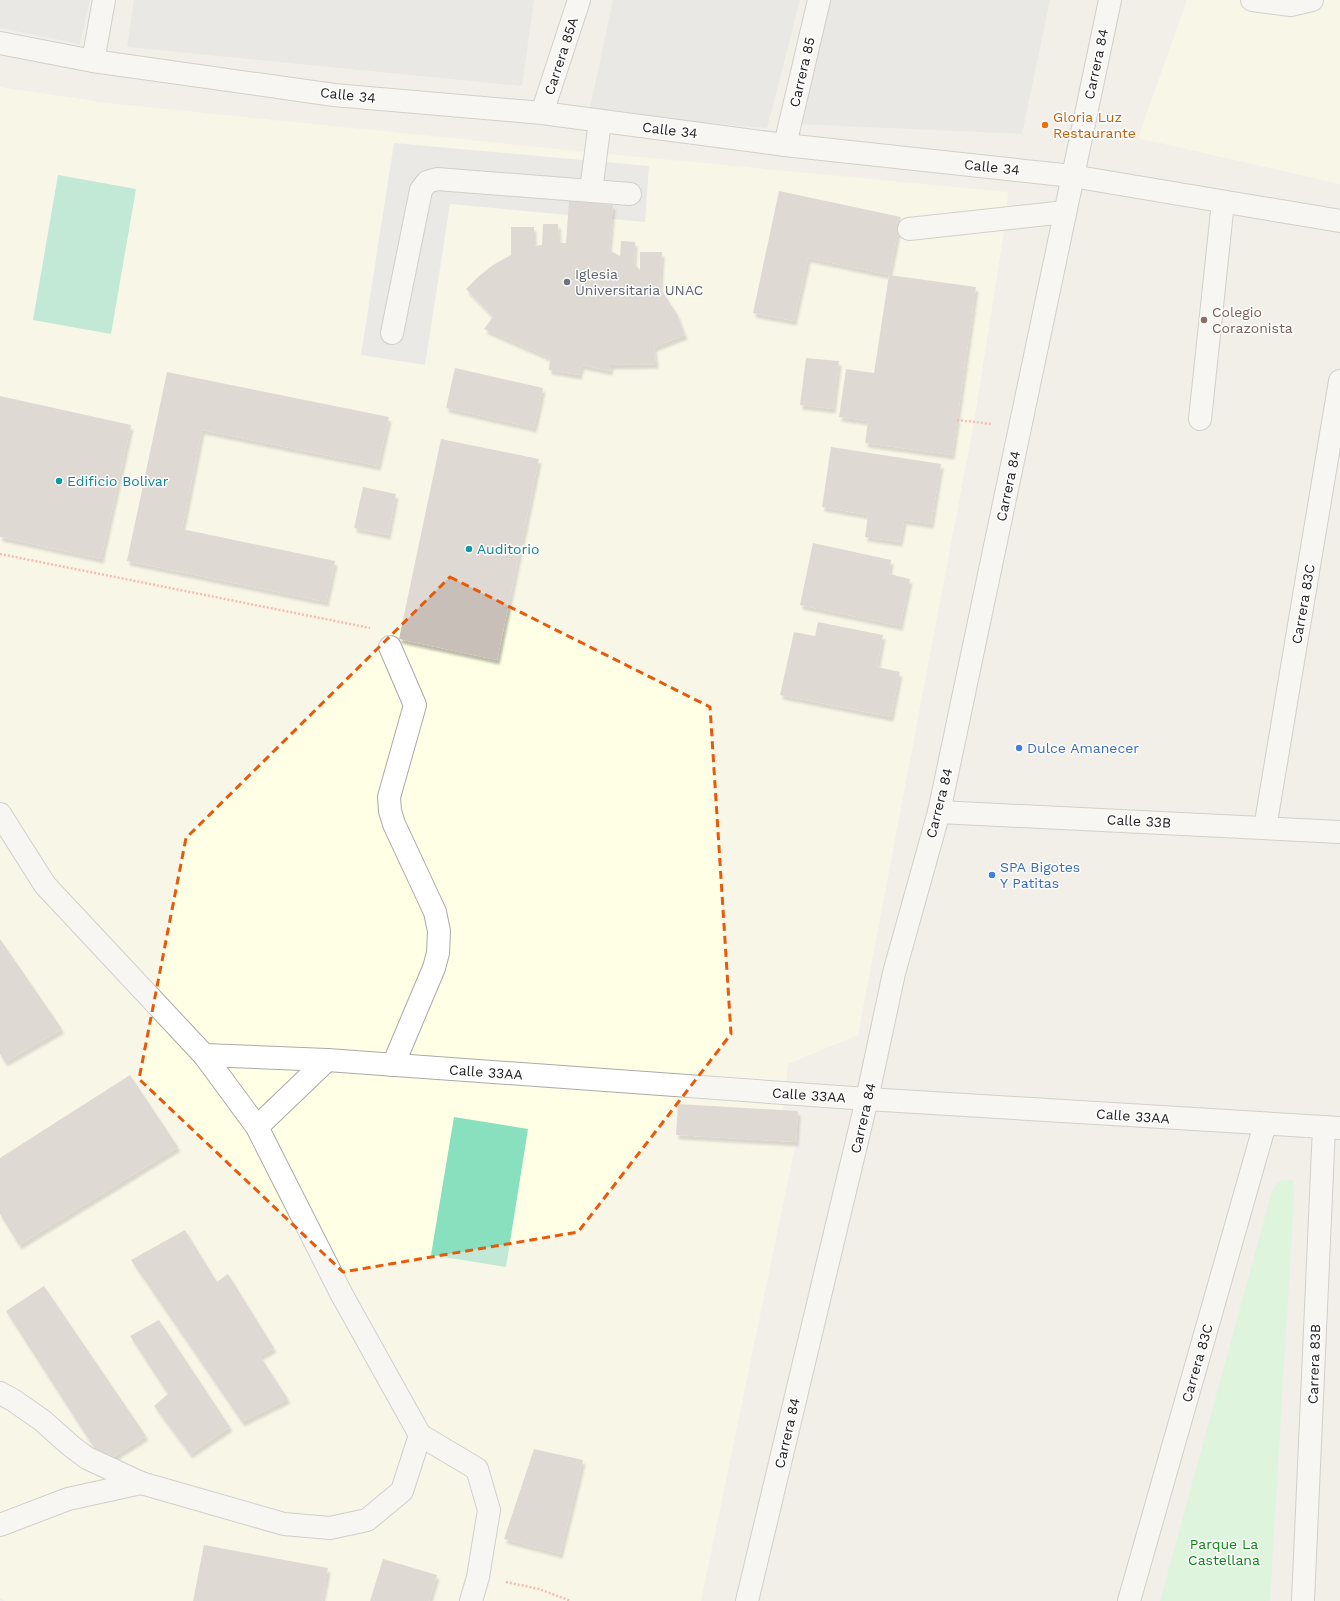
<svg xmlns="http://www.w3.org/2000/svg" width="1340" height="1601" viewBox="0 0 1340 1601" font-family="'Work Sans',sans-serif">
<style>
.residential{fill:#e0dfdf}
.education{fill:#ffffe5}
.park{fill:#c8facc}
.pitch{fill:#88e0be}
.parking{fill:#e2e2e2}
.building{fill:#c7bfb8;filter:url(#shadow)}
.lines{fill:none;stroke-linecap:round;stroke-linejoin:round}
.minor-casing{stroke:#a9a9a9;stroke-width:24}
.path{stroke:#fa8072;stroke-width:2.5;stroke-dasharray:2 2;stroke-linecap:butt}
.minor{stroke:#fff;stroke-width:22}
.marked{fill:none;stroke:#e8590c;stroke-width:3;stroke-dasharray:8 5;stroke-linejoin:round}
.food-dot{fill:#e8710a;stroke:#fff;stroke-width:1.5}
.worship-dot{fill:#6b7280;stroke:#fff;stroke-width:1.5}
.education-dot{fill:#8d6e63;stroke:#fff;stroke-width:1.5}
.culture-dot{fill:#0f9aa8;stroke:#fff;stroke-width:1.5}
.shop-dot{fill:#3f7fe0;stroke:#fff;stroke-width:1.5}
.labels{text-anchor:middle;stroke-width:3;stroke-linejoin:round;paint-order:stroke}
.street-label{font-size:14px;fill:#222;stroke:#fff}
.food-label{font-size:14px;fill:#c56008;stroke:#fff;text-anchor:start}
.worship-label{font-size:14px;fill:#5b616d;stroke:#fff;text-anchor:start}
.education-label{font-size:14px;fill:#785e54;stroke:#fff;text-anchor:start}
.culture-label{font-size:14px;fill:#0d838f;stroke:#fff;text-anchor:start}
.shop-label{font-size:14px;fill:#366cbe;stroke:#fff;text-anchor:start}
.park-label{font-size:14px;fill:#0c8416;stroke:#fff}
</style>
<defs>
<filter id="shadow"><feDropShadow dx="2.5" dy="4.5" stdDeviation="1" flood-color="#0004"/></filter>
</defs>
<rect width="100%" height="100%" fill="#f2efe9"/>
<!-- residential -->
<g class="residential">
<path d="M0,0h90l-10,44 -80,-16z"/>
<path d="M134,0h400l-12,86 -395,-39z"/>
<path d="M613,0h187l-33,128 -178,-15z"/>
<path d="M830,0h220l-28,134 -225,-10z"/>
</g>
<!-- education -->
<g class="education">
<path d="M1187,0h153v184l-202,-46z"/>
<path d="M0,87l108,16 489,50 411,39 -2,27 -32,203 -116,613 -70,29 -5,46 15,1 -2,31 -95,459h-695l-6,-3z"/>
</g>
<!-- park -->
<path class="park" d="M1283,1180h7l3,1 1,17 -24,403h-110l112,-410 5,-8z"/>
<!-- pitch -->
<g class="pitch">
<path d="M58,175l78,14 -25,145 -78,-14z"/>
<path d="M454,1117l74,12 -22,138 -75,-12z"/>
</g>
<!-- parking -->
<path class="parking" d="M394,143l255,23 -4,56 -33,-3 1,-13 -45,9 -118,-11 -25,161 -64,-10z"/>
<!-- building -->
<g class="building">
<path d="M779,191l122,26 -12,58 -81,-17 -14,63 -41,-8z"/>
<path d="M569,201l44,4 -4,45 11,6 1,-15 14,1 -1,21 6,7v-18h22l-2,36 17,26 8,21 -31,12 2,17 -45,1 -1,6 -28,-6 -3,10 -30,-5 1,-12 -66,-29 9,-12 -27,-28 13,-13 14,-11 18,-10v-28h23v19l8,-1 1,-21h15l1,19h7z"/>
<path d="M889,275l87,12 -24,168 -87,-12 3,-22 -29,-4 7,-48 28,4z"/>
<path d="M806,358l33,3 -6,48 -33,-4z"/>
<path d="M455,368l88,20 -9,40 -88,-20z"/>
<path d="M167,372l222,45 -11,49 -176,-36 -20,99 153,32 -9,41 -199,-41z"/>
<path d="M0,396l131,29 -30,134 -101,-22z"/>
<path d="M441,439l98,20 -42,201 -98,-21z"/>
<path d="M831,447l110,17 -10,60 -27,-4 -4,22 -35,-5 3,-22 -46,-8z"/>
<path d="M363,487l33,7 -8,41 -34,-7z"/>
<path d="M813,543l78,17 -2,14 21,5 -10,47 -100,-21z"/>
<path d="M818,622l65,13 -6,32 23,5 -9,45 -111,-22 14,-63 21,4z"/>
<path d="M0,939l62,90 -57,33 -5,-8z"/>
<path d="M130,1075l48,72 -159,98 -19,-31v-56z"/>
<path d="M678,1104l120,7 -2,31 -120,-7z"/>
<path d="M185,1230l32,52 11,-8 46,74 -14,8 28,43 -46,23 -111,-162z"/>
<path d="M44,1286l102,150 -42,27 -98,-152z"/>
<path d="M159,1320l71,107 -40,27 -36,-48 14,-12 -38,-58z"/>
<path d="M534,1449l49,11 -23,94 -56,-15z"/>
<path d="M204,1545l124,23 -6,33h-129z"/>
<path d="M383,1559l54,16 -8,26h-59z"/>
</g>
<g class="lines">
<!-- minor casing -->
<g class="minor-casing">
<g id="minor">
<path d="M1252,0l39,5 21,-5"/>
<path d="M0,43l93,18 241,34 208,18 243,32 287,31 268,45"/>
<path d="M93,61l11,-61"/>
<path d="M542,113l37,-113"/>
<path d="M785,145l34,-145"/>
<path d="M591,191l9,-70"/>
<path d="M909,229l156,-17"/>
<path d="M392,333l29,-143 6,-8 10,-3 193,15"/>
<path d="M1200,419l23,-217"/>
<path d="M390,647l25,58 -26,92 1,14 4,13 41,88 4,19 -1,22 -4,15 -41,97"/>
<path d="M939,812l401,20"/>
<path d="M0,814l45,71 159,170 53,72 85,168 78,140 -18,56 -35,29 -37,8 -46,-4 -143,-41 -54,-25 -16,-12 -28,-25 -30,-21 -13,-7"/>
<path d="M1265,828l75,-447"/>
<path d="M204,1055l123,5 540,39 473,29"/>
<path d="M257,1127l70,-67"/>
<path d="M420,1435l57,34 12,41 -11,67 -7,24"/>
<path d="M0,1525l68,-26 73,-16"/>
<path d="M747,1601l120,-502 27,-126 45,-161 171,-812"/>
<path d="M1129,1601l136,-477"/>
<path d="M1303,1601l21,-474"/>
</g>
</g>
<!-- path -->
<g class="path">
<path d="M957,420l35,4"/>
<path d="M0,554l370,74"/>
<path d="M506,1582l33,7 32,12"/>
</g>
<!-- minor -->
<use href="#minor" class="minor"/>
</g>
<!-- marked area -->
<path d="M0 0H1340V1601H0ZM450,577l260,130 21,327 -153,198 -235,40 -204,-193 47,-241z" fill="#f2efe9" fill-opacity=".55" fill-rule="evenodd"/>
<path class="marked" d="M450,577l260,130 21,327 -153,198 -235,40 -204,-193 47,-241z"/>
<!-- markers -->
<circle class="food-dot" cx="1045" cy="125" r="4"/>
<circle class="worship-dot" cx="567" cy="282" r="4"/>
<circle class="education-dot" cx="1204" cy="320" r="4"/>
<g class="culture-dot">
<circle cx="59" cy="481" r="4"/>
<circle cx="469" cy="549" r="4"/>
</g>
<g class="shop-dot">
<circle cx="1019" cy="748" r="4"/>
<circle cx="992" cy="875" r="4"/>
</g>
<g class="labels">
<!-- street labels -->
<g class="street-label">
<text transform="translate(561 56) rotate(-72)" y="5">Carrera 85A</text>
<text transform="translate(1096 64) rotate(-78)" y="5">Carrera 84</text>
<text transform="translate(802 72) rotate(-77)" y="5">Carrera 85</text>
<text transform="translate(348 95) rotate(6)" y="5">Calle 34</text>
<text transform="translate(670 130) rotate(7)" y="5">Calle 34</text>
<text transform="translate(992 167) rotate(6)" y="5">Calle 34</text>
<text transform="translate(1008 486) rotate(-78)" y="5">Carrera 84</text>
<text transform="translate(1303 604) rotate(-80)" y="5">Carrera 83C</text>
<text transform="translate(939 803) rotate(-76)" y="5">Carrera 84</text>
<text transform="translate(1139 821) rotate(3)" y="5">Calle 33B</text>
<text transform="translate(486 1072) rotate(4)" y="5">Calle 33AA</text>
<text transform="translate(809 1095) rotate(4)" y="5">Calle 33AA</text>
<text transform="translate(1133 1116) rotate(4)" y="5">Calle 33AA</text>
<text transform="translate(863 1118) rotate(-77)" y="5">Carrera 84</text>
<text transform="translate(1197 1363) rotate(-74)" y="5">Carrera 83C</text>
<text transform="translate(1314 1364) rotate(-88)" y="5">Carrera 83B</text>
<text transform="translate(787 1433) rotate(-77)" y="5">Carrera 84</text>
</g>
<!-- food labels -->
<g class="food-label">
<text x="1053" y="122">Gloria Luz<tspan x="1053" dy="16">Restaurante</tspan></text>
</g>
<!-- worship labels -->
<g class="worship-label">
<text x="575" y="279">Iglesia<tspan x="575" dy="16">Universitaria UNAC</tspan></text>
</g>
<!-- education labels -->
<g class="education-label">
<text x="1212" y="317">Colegio<tspan x="1212" dy="16">Corazonista</tspan></text>
</g>
<!-- culture labels -->
<g class="culture-label">
<text x="67" y="486">Edificio Bolivar</text>
<text x="477" y="554">Auditorio</text>
</g>
<!-- shop labels -->
<g class="shop-label">
<text x="1027" y="753">Dulce Amanecer</text>
<text x="1000" y="872">SPA Bigotes<tspan x="1000" dy="16">Y Patitas</tspan></text>
</g>
<!-- park labels -->
<g class="park-label">
<text x="1224" y="1549">Parque La<tspan x="1224" dy="16">Castellana</tspan></text>
</g>
</g>
</svg>
